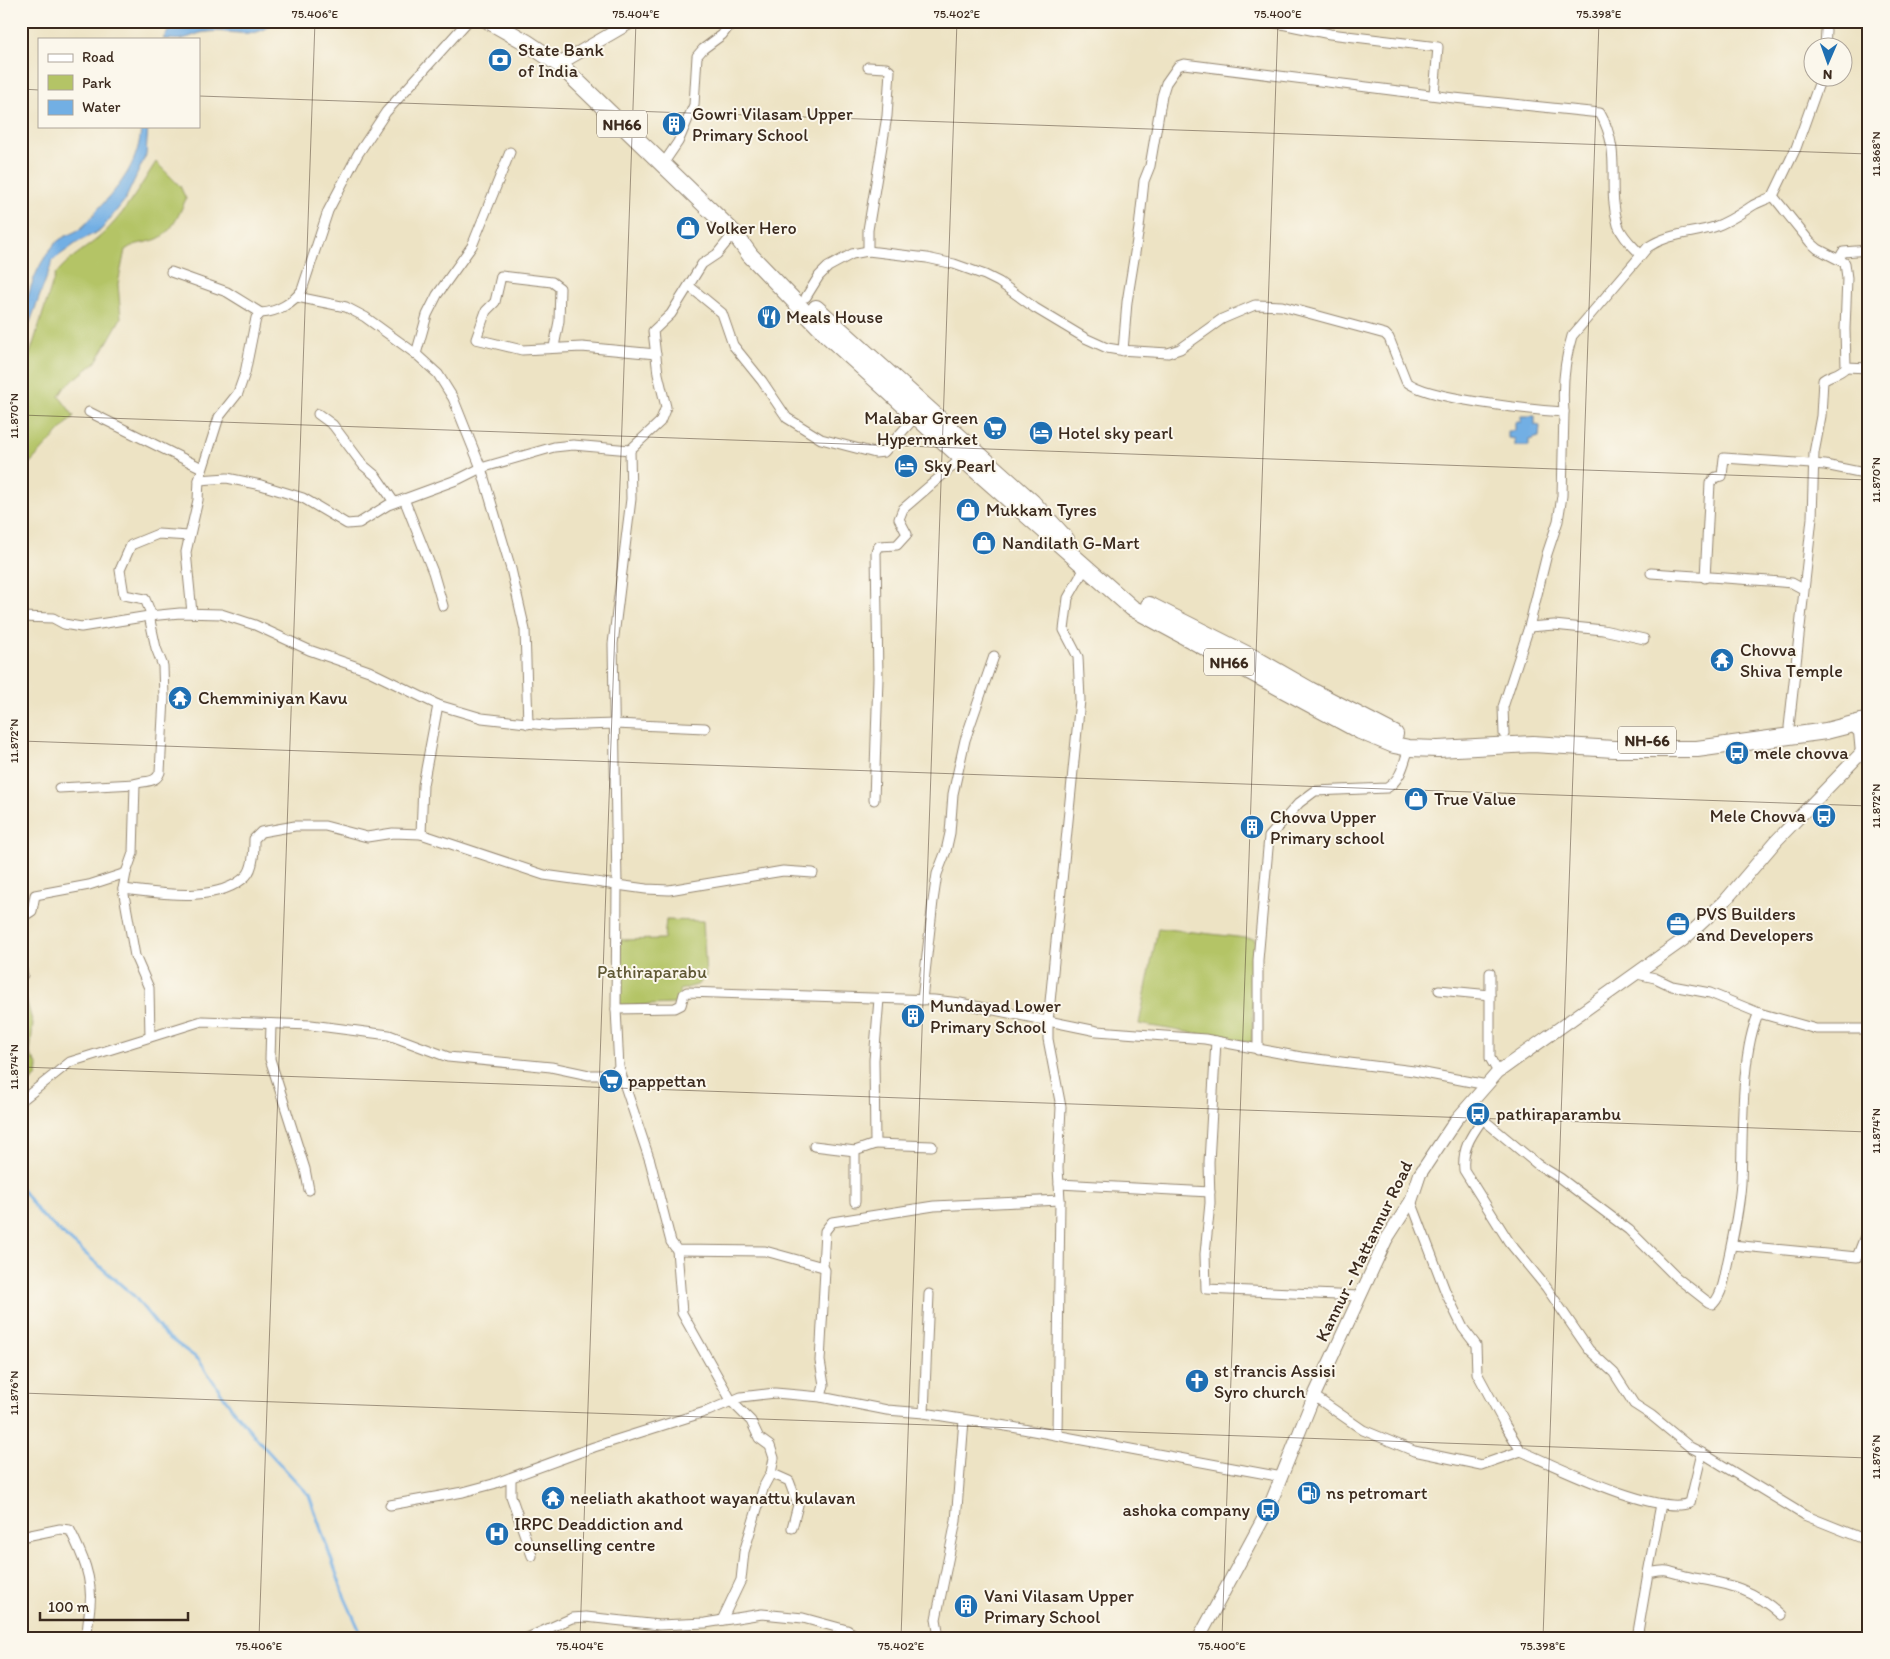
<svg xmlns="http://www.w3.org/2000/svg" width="1890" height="1659" viewBox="0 0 1890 1659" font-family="Itim,sans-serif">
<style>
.green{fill:#b4c466;stroke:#787742}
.water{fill:#72afe4;stroke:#566c81}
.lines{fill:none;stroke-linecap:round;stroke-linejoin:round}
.stream{stroke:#72afe4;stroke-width:3}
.street-casing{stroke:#948671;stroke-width:11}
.secondary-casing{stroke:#948671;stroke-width:14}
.highway-casing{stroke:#948671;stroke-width:18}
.street{stroke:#fff;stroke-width:9}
.secondary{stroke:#fff;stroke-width:12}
.highway{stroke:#fff;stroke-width:16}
.ticks{fill:none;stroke:#3b2a1e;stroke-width:1;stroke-opacity:0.45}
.labels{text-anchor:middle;stroke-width:4;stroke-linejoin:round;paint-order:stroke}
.shield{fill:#fbf7ec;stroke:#75685c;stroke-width:1}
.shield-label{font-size:16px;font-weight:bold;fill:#3b2a1e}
.poi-label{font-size:18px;fill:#3b2a1e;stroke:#fbf7ec;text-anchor:start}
.park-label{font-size:18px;fill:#5f5834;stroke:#fbf7ec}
.street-label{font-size:18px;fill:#3b2a1e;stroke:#fbf7ec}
.neatline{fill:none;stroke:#3b2a1e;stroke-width:2}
.ticks-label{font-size:12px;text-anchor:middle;fill:#3b2a1e}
</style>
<rect width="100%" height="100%" fill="#fbf7ec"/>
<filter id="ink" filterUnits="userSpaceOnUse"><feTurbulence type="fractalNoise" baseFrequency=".02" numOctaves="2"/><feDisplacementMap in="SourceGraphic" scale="10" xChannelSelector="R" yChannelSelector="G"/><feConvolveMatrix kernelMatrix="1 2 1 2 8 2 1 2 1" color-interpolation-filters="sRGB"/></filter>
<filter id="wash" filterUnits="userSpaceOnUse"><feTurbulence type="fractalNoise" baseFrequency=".0096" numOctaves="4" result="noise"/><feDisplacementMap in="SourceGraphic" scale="20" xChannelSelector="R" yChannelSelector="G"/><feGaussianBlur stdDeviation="1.12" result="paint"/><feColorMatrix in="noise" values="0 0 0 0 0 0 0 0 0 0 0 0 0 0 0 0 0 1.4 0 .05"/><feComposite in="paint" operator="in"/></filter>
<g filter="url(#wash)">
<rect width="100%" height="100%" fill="#ede3c4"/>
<!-- green -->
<g class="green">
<path d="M156,162l24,24 6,13c-8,17 -15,38 -35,42 -11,3 -16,2 -26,9l-7,34 3,34 -25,44 -31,25 -6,9 15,20 -45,48 -8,33v-115l34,-107c15,-20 36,-28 53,-46 19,-19 33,-44 48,-67z"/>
<path d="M666,920l37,1 3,56 -9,8 -17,5 -2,13 -3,1 -52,2 -4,-2v-64l45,-1z"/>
<path d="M1158,928l97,11 -3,104 -113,-19z"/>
<path d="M21,981l12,43 -3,30 8,12 -1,10 -16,14z"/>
</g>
<!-- water -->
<g class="water">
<path d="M184,21h91c-19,21 -43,8 -67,11 -9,0 -14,4 -22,6 -6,3 -16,1 -23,1l6,-9z"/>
<path d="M141,126h7l-2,29 -21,45 -24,30 -23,12 -25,18 -24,65 -8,31c0,-37 7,-81 33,-111 6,-8 18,-11 26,-16 7,-5 13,-14 18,-20 23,-24 42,-48 43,-83z"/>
<path d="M1521,416h14v9l5,1 -1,11 -10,3v6h-14v-7l-7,-1v-7h7v-9h6z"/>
</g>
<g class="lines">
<!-- stream -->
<path class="stream" d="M21,1188l19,26 94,82 31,39 33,24 35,51 32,38 44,47 36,103 18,40"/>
</g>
</g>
<g filter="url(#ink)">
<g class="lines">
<!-- street casing -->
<g class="street-casing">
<g id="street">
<path d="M1267,21l63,13 108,13 -4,47"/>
<path d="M1825,48l1,-18"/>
<path d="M663,164l15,-22 16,-37 3,-49 6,-7 19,-14 11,-14"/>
<path d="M1773,196l23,-48 25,-70"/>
<path d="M868,251v-21l19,-114 3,-45 -4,-3 -18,-1"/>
<path d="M1839,259l4,-7 26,-2"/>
<path d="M171,272l56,20 34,21"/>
<path d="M689,286l33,27 11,32 29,36 25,37 34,21 54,14 9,-1 32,-36"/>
<path d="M297,297l49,10 19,10 51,37 22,20 15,24 28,70 30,101 14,61 3,94"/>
<path d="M806,297l13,-21 9,-9 24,-13 16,-3 59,7 27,6 31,11 14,7 36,26 50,30 22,10 12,2 49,3 12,-4 42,-30 33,-14 27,1 103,28 4,4 17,43c18,18 128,29 158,31l-2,84 -4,25 -11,33 -18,73 -26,80 1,27"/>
<path d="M554,347l5,-26 1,-33 -8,-6 -51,-6 -6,26 -9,9 -10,28 46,11 60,-3 74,7"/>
<path d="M1123,351l4,-49 12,-74 5,-47 6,-15 12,-70 4,-13 12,-17 6,-2 270,34 146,15c23,41 6,71 18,112 4,12 15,21 23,30"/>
<path d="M416,354l11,-39 10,-20 35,-49 38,-94"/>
<path d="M1846,367l23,1"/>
<path d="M89,412l113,56"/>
<path d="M1564,412c-2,-27 0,-50 8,-76l76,-89c21,-14 43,-13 66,-20 15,-5 26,-13 38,-21 6,-4 14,-6 21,-10l37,46 8,7 27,14 2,15 -2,51 1,38c-7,8 -15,7 -23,13l-2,36 -7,37 -2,65 -23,209"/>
<path d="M318,414l15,11 30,40 13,11 18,26"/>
<path d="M199,480l28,-2 34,7 42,13 44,26 12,-1 29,-18 71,-26 22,-11 73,-21 19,-2 57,5"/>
<path d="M404,499l29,73 10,34"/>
<path d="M1651,573l118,8 23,2 11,6"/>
<path d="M1705,578l5,-95 6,-6 6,-1 2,-18 101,7 44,9"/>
<path d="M192,613l-6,-61 12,-52 1,-20 20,-63 19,-24 7,-20 11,-55 5,-5c16,-1 32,-10 41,-23l26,-79 30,-57 28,-42 82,-91"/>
<path d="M152,616l-7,-17 -21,-4 -4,-25 11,-25 27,-11 31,2"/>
<path d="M21,617l32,1 11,6 17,3 68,-11"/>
<path d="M1529,627l25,-2 49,5 41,9"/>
<path d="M59,788l76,-4"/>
<path d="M874,800l4,-122 -2,-126 3,-6 18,-1 10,-11 -8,-15 4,-10 59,-51"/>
<path d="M421,834l2,-49 15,-80"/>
<path d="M123,889c36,4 94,15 123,-13 8,-8 8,-26 8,-37l7,-7 34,-6h30l42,11 26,-4 28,1 123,41 102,14 23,1 114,-19 30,2"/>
<path d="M21,918l11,-7 3,-16 54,-10 37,-12"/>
<path d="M21,965l2,10"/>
<path d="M1490,973v85l8,14"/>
<path d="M1637,974l18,4 17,8 38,7 49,20 57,16h53"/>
<path d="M1439,990l51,5"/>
<path d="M922,1000l11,-99 4,-27 9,-23 4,-18 3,-39 12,-54 29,-84"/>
<path d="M616,1009l59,-1 6,-3 3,-11 3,-2 247,8 26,3 137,28 108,8 96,18 113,14 73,14"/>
<path d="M271,1024l-1,35 35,110 4,21"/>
<path d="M150,1037l-1,-49 -14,-32 -12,-67 3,-16 7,-20 2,-69c9,-4 21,0 25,-12l4,-74 -1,-32 -7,-18 -7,-32 31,-3 41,1 34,11 54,25 60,21 69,34 44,13 71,8 62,-2 90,4"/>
<path d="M1216,1041l-7,121 1,41 -5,51 1,35 153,7"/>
<path d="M1258,1050v-90l11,-123 30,-34 16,-12 72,-3c15,-10 16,-23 22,-40"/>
<path d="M619,1068l31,93 21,81 6,8 88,1 58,16 2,3 -5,91 4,24 -3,12"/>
<path d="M21,1101l49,-39 132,-41 109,4 78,10 59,22 103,10 38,8h21l9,-7 -3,-59 1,-123 -4,-242 18,-145 -1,-49 30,-28 6,-15 -8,-33 -5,-43 18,-17 31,-50 15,-10 17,-21"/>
<path d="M1468,1107l69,57 23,14 69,52 47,47 32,25 5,2c9,-9 12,-27 14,-39 6,-27 12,-54 14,-82 2,-45 -1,-131 18,-170"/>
<path d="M1482,1120c-12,17 -20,29 -18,50l45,72 37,45 43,63 25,23 20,31 17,11 39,32 12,6"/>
<path d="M875,1144l57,2"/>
<path d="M814,1146l41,5"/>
<path d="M1059,1184l151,8"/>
<path d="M1411,1201l35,92 17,35 13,17 1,28 28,52 16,26"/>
<path d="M855,1202v-51l20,-7 -1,-84 5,-61"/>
<path d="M1732,1245l125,12 12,-31"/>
<path d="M677,1250l5,63 50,89 19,19 8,17 11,8 4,12 -3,15 -7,13 -20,66 -3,28 -19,40"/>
<path d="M823,1267l2,-36 7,-9 102,-16 126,-6"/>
<path d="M1314,1396l49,34 51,21 67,14 40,-14c35,15 135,65 169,52l12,-50 102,62 65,26"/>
<path d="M924,1413l5,-119"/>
<path d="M1057,1435l3,-235 -2,-32 3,-61 -13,-68v-17l32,-322 -2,-43 -14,-27 4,-32 17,-30"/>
<path d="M771,1473l18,8 9,24 -6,23"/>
<path d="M511,1478v18l21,60"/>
<path d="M390,1505l73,-13 30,-8 101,-37 114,-36 33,-14 34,-4 46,4 66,13 37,3 88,14 270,50"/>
<path d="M21,1537l39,-8 10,1c12,24 23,48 20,76 -1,11 -3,21 -3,32"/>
<path d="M1648,1573l13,-69"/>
<path d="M939,1637l-3,-18 20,-98 8,-101"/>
<path d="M527,1638l45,-20 14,-1 73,8 46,-2 57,-9 41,4 44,12 13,8"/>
<path d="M933,1638h16"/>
<path d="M1637,1638l11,-65c6,-1 14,-3 19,-2 9,2 18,5 27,7 36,6 59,11 87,37"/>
</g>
</g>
<!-- secondary casing -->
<g class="secondary-casing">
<g id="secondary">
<path d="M559,64l74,-43"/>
<path d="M1852,724l8,8 2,22"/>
<path d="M1199,1638l69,-128 46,-114 72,-156 25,-39 9,-27 36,-54 42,-48 185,-132 41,-38 53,-62 92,-95"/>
</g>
</g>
<!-- highway casing -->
<g class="highway-casing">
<g id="highway">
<path d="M489,21l37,21 33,22 175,169 16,22 77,80 135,123 170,150 228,123 34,14 15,3 29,1 95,-5 81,5h83l129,-18 43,-11"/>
<path d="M816,308l216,194 34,37"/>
<path d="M1149,605l105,53 56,32 85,44"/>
</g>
</g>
<!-- street -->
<use href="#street" class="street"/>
<!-- secondary -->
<use href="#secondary" class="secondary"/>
<!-- highway -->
<use href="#highway" class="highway"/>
</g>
</g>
<!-- ticks -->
<path class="ticks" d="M21,89l18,1M199,96l1670,58M21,415l1848,65M21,741l1848,65M21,1067l1848,65M21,1393l1848,65M259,1638l56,-1617M580,1638l56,-1617M901,1638l56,-1617M1222,1638l56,-1617M1543,1638l56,-1617M1864,1638l5,-144"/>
<!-- icons -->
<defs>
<g id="bank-disc" transform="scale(1.25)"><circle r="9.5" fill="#1f6fb2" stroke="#fbf7ec"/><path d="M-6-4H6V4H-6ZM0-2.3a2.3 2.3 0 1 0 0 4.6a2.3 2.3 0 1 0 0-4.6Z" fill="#fff"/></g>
<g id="building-disc" transform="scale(1.25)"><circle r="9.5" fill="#1f6fb2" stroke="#fbf7ec"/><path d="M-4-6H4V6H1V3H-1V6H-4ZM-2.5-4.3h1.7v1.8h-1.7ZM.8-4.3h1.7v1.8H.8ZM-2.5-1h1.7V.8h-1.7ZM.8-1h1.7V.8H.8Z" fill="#fff"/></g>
<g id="shop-disc" transform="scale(1.25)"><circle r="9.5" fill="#1f6fb2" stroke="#fbf7ec"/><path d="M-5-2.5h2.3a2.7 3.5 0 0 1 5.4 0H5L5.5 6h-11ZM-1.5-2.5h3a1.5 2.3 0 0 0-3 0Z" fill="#fff"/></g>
<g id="restaurant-disc" transform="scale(1.25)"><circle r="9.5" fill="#1f6fb2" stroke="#fbf7ec"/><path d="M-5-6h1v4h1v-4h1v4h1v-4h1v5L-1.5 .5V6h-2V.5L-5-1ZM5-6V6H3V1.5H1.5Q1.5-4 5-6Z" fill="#fff"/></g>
<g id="supermarket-disc" transform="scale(1.25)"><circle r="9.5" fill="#1f6fb2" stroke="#fbf7ec"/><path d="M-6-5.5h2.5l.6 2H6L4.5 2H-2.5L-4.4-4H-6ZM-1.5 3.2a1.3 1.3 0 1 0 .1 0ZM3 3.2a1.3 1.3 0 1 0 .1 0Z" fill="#fff"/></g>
<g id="hotel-disc" transform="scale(1.25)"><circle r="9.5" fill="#1f6fb2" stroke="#fbf7ec"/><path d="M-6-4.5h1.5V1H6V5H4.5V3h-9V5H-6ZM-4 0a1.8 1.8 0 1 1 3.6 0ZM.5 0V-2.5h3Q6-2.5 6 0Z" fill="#fff"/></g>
<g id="temple-disc" transform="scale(1.25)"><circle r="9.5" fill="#1f6fb2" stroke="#fbf7ec"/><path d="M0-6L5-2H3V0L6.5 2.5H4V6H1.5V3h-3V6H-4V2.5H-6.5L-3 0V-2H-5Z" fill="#fff"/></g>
<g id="bus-disc" transform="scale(1.25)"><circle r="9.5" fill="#1f6fb2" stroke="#fbf7ec"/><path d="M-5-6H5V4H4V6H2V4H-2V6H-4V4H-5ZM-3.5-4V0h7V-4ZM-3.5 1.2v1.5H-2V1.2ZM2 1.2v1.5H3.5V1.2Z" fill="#fff"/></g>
<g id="office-disc" transform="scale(1.25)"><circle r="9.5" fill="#1f6fb2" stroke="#fbf7ec"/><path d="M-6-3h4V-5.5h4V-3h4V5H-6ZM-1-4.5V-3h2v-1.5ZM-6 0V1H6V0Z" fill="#fff"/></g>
<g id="church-disc" transform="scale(1.25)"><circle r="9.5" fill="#1f6fb2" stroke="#fbf7ec"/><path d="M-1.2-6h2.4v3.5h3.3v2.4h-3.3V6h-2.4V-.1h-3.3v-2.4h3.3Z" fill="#fff"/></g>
<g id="fuel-disc" transform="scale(1.25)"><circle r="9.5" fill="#1f6fb2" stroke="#fbf7ec"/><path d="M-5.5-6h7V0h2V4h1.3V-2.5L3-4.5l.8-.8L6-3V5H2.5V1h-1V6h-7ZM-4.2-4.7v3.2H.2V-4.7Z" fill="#fff"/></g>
<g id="hospital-disc" transform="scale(1.25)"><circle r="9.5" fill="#1f6fb2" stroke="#fbf7ec"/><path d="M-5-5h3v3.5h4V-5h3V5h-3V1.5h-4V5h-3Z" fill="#fff"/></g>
</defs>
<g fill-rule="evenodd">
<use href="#bank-disc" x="500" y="60"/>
<use href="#building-disc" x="674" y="124"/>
<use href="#shop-disc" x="688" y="228"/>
<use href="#restaurant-disc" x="769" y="317"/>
<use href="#supermarket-disc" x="995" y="428"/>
<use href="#hotel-disc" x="1041" y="433"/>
<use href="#hotel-disc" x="906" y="466"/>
<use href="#shop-disc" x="968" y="510"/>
<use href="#shop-disc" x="984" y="543"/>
<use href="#temple-disc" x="1722" y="660"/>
<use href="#temple-disc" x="180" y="698"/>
<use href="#bus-disc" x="1737" y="753"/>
<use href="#shop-disc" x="1416" y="799"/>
<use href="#bus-disc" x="1824" y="816"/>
<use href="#building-disc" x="1252" y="827"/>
<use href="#office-disc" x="1678" y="924"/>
<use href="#building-disc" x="913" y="1016"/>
<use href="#supermarket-disc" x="611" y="1081"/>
<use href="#bus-disc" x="1478" y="1114"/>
<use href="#church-disc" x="1197" y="1381"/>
<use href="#fuel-disc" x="1309" y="1493"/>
<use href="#temple-disc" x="553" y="1498"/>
<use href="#bus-disc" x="1268" y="1510"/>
<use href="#hospital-disc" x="497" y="1534"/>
<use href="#building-disc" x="966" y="1606"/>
</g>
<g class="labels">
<!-- shield labels -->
<g class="shield">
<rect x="597" y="110.5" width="50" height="27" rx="4"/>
<rect x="1204" y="648.5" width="50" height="27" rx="4"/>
<rect x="1618" y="726.5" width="58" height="27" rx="4"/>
</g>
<g class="shield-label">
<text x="622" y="130">NH66</text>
<text x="1229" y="668">NH66</text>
<text x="1647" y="746">NH-66</text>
</g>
<!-- poi labels -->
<g class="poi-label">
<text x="518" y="56">State Bank<tspan x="518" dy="21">of India</tspan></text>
<text x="692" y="120">Gowri Vilasam Upper<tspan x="692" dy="21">Primary School</tspan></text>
<text x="706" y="234">Volker Hero</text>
<text x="786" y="323">Meals House</text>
<text x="978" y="424" text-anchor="end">Malabar Green<tspan x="978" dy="21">Hypermarket</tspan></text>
<text x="1058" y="439">Hotel sky pearl</text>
<text x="924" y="472">Sky Pearl</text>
<text x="986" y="516">Mukkam Tyres</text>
<text x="1002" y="549">Nandilath G-Mart</text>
<text x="1740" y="656">Chovva<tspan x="1740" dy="21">Shiva Temple</tspan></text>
<text x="198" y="704">Chemminiyan Kavu</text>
<text x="1754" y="759">mele chovva</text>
<text x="1434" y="805">True Value</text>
<text x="1806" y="822" text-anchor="end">Mele Chovva</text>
<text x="1270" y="823">Chovva Upper<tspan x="1270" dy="21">Primary school</tspan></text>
<text x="1696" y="920">PVS Builders<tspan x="1696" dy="21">and Developers</tspan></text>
<text x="930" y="1012">Mundayad Lower<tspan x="930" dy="21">Primary School</tspan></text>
<text x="628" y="1087">pappettan</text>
<text x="1496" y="1120">pathiraparambu</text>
<text x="1214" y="1377">st francis Assisi<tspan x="1214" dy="21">Syro church</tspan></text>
<text x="1326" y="1499">ns petromart</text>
<text x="570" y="1504">neeliath akathoot wayanattu kulavan</text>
<text x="1250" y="1516" text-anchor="end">ashoka company</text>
<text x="514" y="1530">IRPC Deaddiction and<tspan x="514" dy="21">counselling centre</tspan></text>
<text x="984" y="1602">Vani Vilasam Upper<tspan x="984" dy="21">Primary School</tspan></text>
</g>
<!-- park labels -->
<g class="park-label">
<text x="652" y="978">Pathiraparabu</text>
</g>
<!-- street labels -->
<g class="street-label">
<text transform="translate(1364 1251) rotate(-64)" y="6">Kannur - Mattannur Road</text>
</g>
</g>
<!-- margin -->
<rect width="1890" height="1659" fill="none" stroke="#fbf7ec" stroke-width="55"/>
<!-- legend -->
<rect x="38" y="38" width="162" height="90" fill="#fbf7ec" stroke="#aea59a"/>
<rect x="48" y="54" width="25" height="8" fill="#ffffff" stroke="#aea59a"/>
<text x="82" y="62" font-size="15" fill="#3b2a1e">Road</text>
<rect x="48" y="75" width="25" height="15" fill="#b4c466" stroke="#aea59a"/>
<text x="82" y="88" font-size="15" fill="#3b2a1e">Park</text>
<rect x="48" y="100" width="25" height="15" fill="#72afe4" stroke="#aea59a"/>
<text x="82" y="112" font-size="15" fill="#3b2a1e">Water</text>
<!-- north arrow -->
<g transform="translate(1828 62) rotate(182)"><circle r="24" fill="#fbf7ec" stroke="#aea59a"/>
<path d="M0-4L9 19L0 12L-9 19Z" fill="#1f6fb2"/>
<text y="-8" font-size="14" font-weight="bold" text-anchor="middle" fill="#3b2a1e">N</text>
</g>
<!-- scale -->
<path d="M40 1612v8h148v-8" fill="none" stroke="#3b2a1e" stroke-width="2.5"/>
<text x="48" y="1612" font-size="15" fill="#3b2a1e" stroke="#fbf7ec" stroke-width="4" paint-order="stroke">100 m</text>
<rect x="28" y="28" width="1834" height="1604" class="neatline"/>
<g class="ticks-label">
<text x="315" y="18">75.406°E</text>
<text x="636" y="18">75.404°E</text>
<text x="957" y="18">75.402°E</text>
<text x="1278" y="18">75.400°E</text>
<text x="1599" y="18">75.398°E</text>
<text transform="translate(1876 154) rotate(-90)" y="4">11.868°N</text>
<text transform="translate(14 416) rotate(-90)" y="4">11.870°N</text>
<text transform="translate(1876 480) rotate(-90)" y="4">11.870°N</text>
<text transform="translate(14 741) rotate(-90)" y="4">11.872°N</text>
<text transform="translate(1876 806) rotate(-90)" y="4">11.872°N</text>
<text transform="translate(14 1067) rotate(-90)" y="4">11.874°N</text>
<text transform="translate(1876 1131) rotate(-90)" y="4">11.874°N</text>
<text transform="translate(14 1393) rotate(-90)" y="4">11.876°N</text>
<text transform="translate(1876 1457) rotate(-90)" y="4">11.876°N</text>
<text x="259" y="1650">75.406°E</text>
<text x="580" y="1650">75.404°E</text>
<text x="901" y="1650">75.402°E</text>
<text x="1222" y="1650">75.400°E</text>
<text x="1543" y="1650">75.398°E</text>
</g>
</svg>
